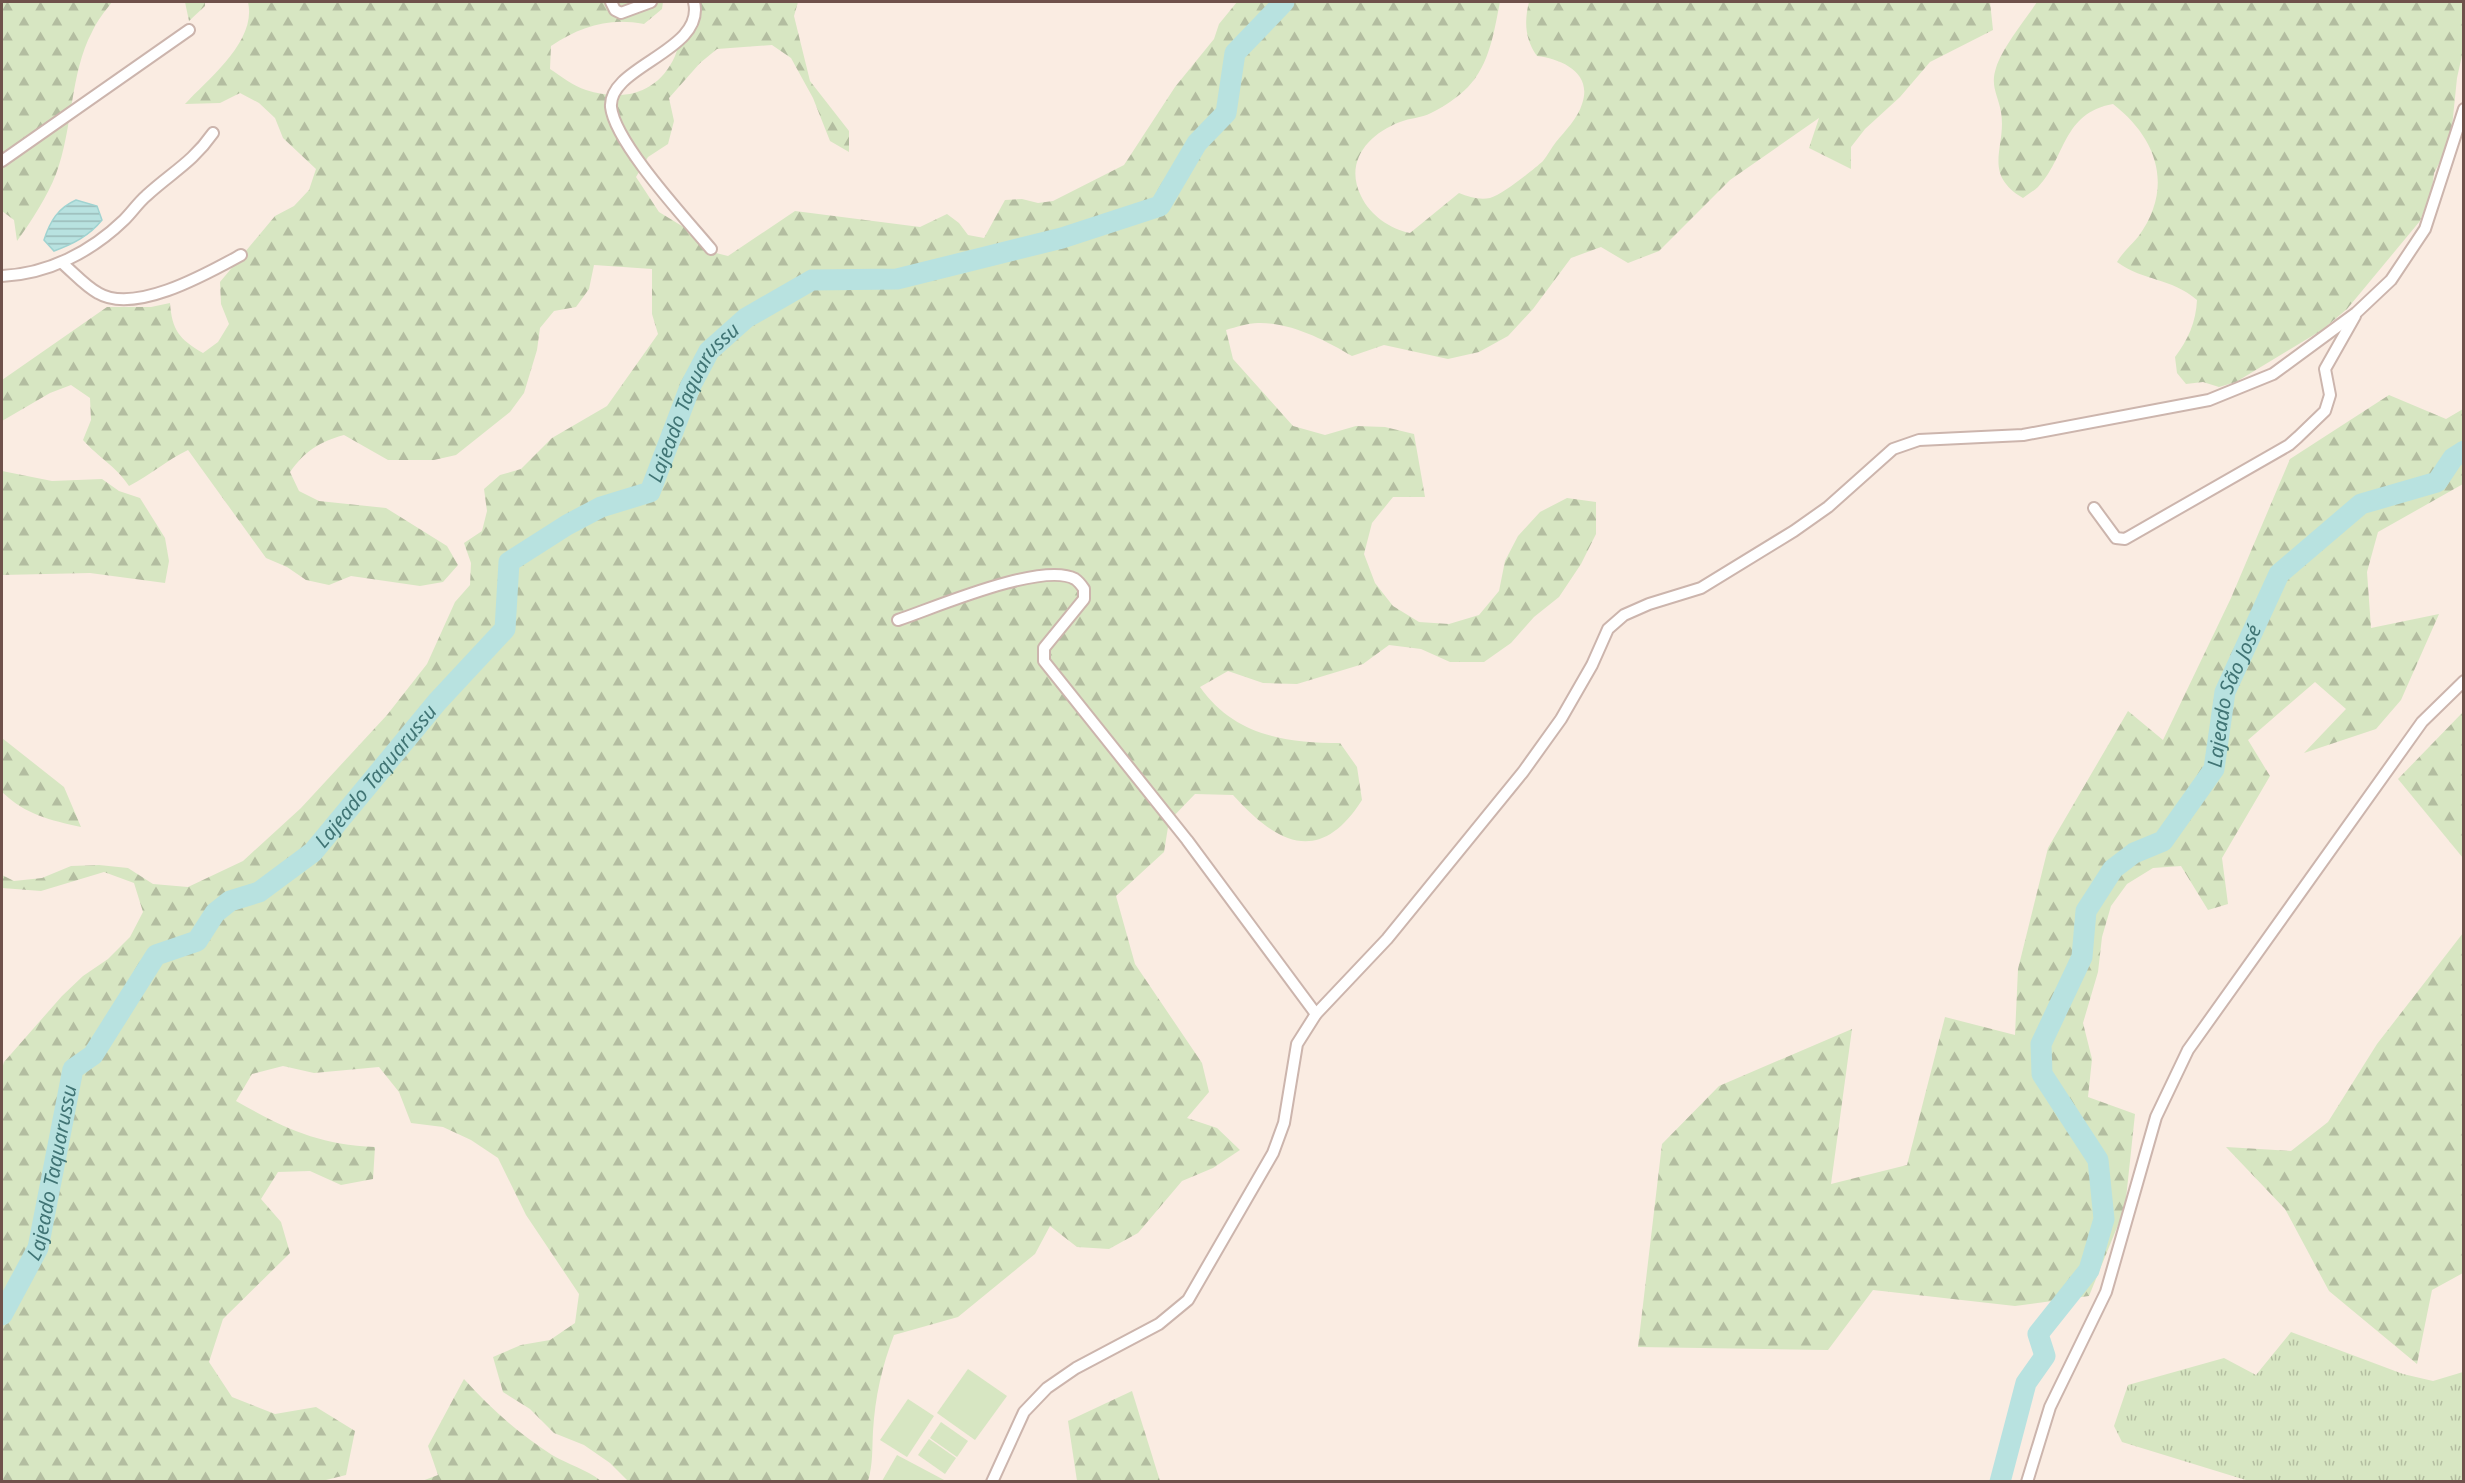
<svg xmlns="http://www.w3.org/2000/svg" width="2465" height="1483" viewBox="0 0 2465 1483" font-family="'Noto Sans',sans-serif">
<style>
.grass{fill:url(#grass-tufts)}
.forest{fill:url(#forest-firs)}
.pitch{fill:#d7e6c2}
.water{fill:url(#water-rules);stroke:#a0d3d1;stroke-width:1.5}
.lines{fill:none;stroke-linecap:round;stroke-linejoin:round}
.river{stroke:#b8e2e0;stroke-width:21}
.minor-casing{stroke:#ccb5ad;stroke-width:14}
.minor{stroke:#fff;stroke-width:10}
.labels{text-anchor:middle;stroke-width:5;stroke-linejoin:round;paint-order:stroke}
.water-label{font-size:20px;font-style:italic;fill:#407474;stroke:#fdf1e8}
</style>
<defs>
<pattern id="grass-tufts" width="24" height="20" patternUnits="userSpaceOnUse" patternTransform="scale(1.5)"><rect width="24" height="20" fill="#d7e6c2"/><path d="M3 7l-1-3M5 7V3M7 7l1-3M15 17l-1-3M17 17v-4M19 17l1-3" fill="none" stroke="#b3bda0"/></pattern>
<pattern id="forest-firs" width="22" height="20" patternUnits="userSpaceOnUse" patternTransform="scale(1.5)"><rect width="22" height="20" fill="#d7e6c2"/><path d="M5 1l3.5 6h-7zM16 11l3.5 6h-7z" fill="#b3bda0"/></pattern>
<pattern id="water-rules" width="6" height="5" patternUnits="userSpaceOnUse" patternTransform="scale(1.5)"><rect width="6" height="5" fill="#b8e2e0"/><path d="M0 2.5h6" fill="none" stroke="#9abab8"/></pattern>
</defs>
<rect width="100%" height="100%" fill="#faece2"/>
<!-- grass -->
<path class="grass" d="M2291,1332l112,42 30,7 30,-9v109h-214l-127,-39 -8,-16 14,-41 96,-27 32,17z"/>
<!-- forest -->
<g class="forest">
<path d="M2,2h110c-7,9 -15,19 -20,30 -22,41 -19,97 -36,142 -8,21 -25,48 -39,67l-3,-21 -12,-9z"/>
<path d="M185,2h20v4l-16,15z"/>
<path d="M248,2h415l-1,7 -18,15c-35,-7 -63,2 -93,22l-1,23c11,7 23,17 36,21 37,12 72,4 89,-34 8,-20 10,-38 25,-54h98l-4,14 16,65 39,50v21l-19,-11 -17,-43 -22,-40 -19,-13 -55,4 -17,14 -31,35 5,23 -6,23 -20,13 -12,20 23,35 36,22 13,17 20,5 67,-45 125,16 27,-13 12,9 9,12 16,3 21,-38 17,-1 16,4 15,-2 71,-36 51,-78 39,-48 5,-15 18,-22h263c-6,29 -10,62 -32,85 -10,10 -24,20 -37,26 -10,5 -21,5 -31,9 -32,12 -56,40 -39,74 9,19 29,33 49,37l49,-40c10,4 20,7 31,5 12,-3 43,-28 53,-37 5,-6 8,-13 13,-19 9,-11 22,-24 26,-38 11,-31 -20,-45 -45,-48 -12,-17 -13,-34 -8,-54h461l3,28 -63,32 -30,35 -35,32 -14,18v22l-42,-21 10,-30 -89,62 -71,71 -31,12 -27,-16 -30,11 -38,51 -25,27 -29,16 -31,7 -64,-14 -32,11c-27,-16 -62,-34 -94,-33 -10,0 -22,4 -32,7l7,29 60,67 32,9 31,-9 29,1 29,7 11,63h-32l-21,26 -8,31 11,29 18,23 26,16 30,2 30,-9 20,-24 6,-30 13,-25 22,-24 27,-14 29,4v32l-15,30 -22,33 -25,20 -23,26 -27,19h-34l-29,-13 -32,-4 -26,19 -66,20 -34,-1 -35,-12 -28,16c34,48 84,56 140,56l17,24 5,33c-42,66 -85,44 -129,-5l-38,-1 -26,27 -5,31 -48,44 19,68 67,99 7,29 -22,26 30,10 23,22 -27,18 -31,13 -44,52 -29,16 -32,-2 -27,-21 -15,28 -77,63 -64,18c-12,31 -19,62 -21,96 -1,18 0,33 -5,50h-240l-18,-18 -26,-18 -30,-12 -24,-24 -27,-17 -10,-35 28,-12 29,-5 25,-17 4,-29 -53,-79 -28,-57 -27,-18 -28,-13 -32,-4 -12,-31 -20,-25 -65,6 -31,-7 -31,8 -16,27c50,28 81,43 139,46l-2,32 -32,6 -31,-14 -32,1 -17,27 20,23 9,31 -67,66 -14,43 23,35 43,17 41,-7 39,24 -9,44 -28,7 -316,-1v-412l2,-7 58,-66 21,-20 25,-17 22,-22 13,-25 -9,-29 -30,-11 -63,19 -39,-3v-13l12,6 28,-3 29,-12 28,-1 29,3 25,16 35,3 55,-26 58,-53 86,-93 40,-51 28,-62 15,-17 1,-22 -7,-20 18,-12 5,-20 -3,-22 16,-14 21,-6 31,-31 55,-32 51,-72 -6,-20v-45l-58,-4 -5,24 -13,18 -22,4 -14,17 -3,22 -13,43 -14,19 -54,43 -22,5h-46l-44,-25c-25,7 -39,16 -54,37l9,19 20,10 67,7 61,38 11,19 -15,17 -23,4 -69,-10 -22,9 -23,-5 -19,-13 -21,-9 -78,-108c-21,10 -38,25 -59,36 -14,-21 -30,-28 -46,-46l8,-20 -1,-22 -19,-13 -21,8 -48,28v-41l105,-73h44l19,-4c2,27 9,36 33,50l15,-11 11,-18 -8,-20 -1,-22 55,-66 19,-10 15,-16 7,-21 -33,-31 -8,-20 -16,-15 -19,-10 -20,10 -35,1c24,-26 72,-63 63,-102z"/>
<path d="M2037,2h426v49l-6,27 -5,49 -10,31 -8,15 -2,17 -12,31 -73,88 -25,21 -86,52 -17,5 -16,-5 -17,2 -9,-11 -2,-16c13,-17 21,-35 22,-57 -27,-23 -52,-18 -80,-38 6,-10 14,-17 21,-25 36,-49 20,-98 -25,-133 -51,9 -47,54 -75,83 -4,4 -10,7 -15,11 -42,-25 -16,-51 -22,-86 -3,-17 -11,-26 -5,-44 6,-20 29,-48 41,-66z"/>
<path d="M2389,395l57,24 17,-10v75l-85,48 -11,40 4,56 68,-14 -38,86 -25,29 -72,24 42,-44 -31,-27 -67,58 22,36 -48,82 6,46 -20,6 -27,-44 -28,2 -26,16 -16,22 -9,31 -4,35 -15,51 9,36 -4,38 47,17 -10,94 -36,88 -74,10 -142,-16 -45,60 -190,-3 24,-203 57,-58 133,-57 -21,155 76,-19 38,-148 70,18 3,-66 30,-121 80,-137 35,29 68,-142 59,-139z"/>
<path d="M2,471l50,10 50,-2 17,12 21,7 25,40 4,23 -4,22 -75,-10 -88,2z"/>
<path d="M2463,712v146l-65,-79z"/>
<path d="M2,738l62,49 17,40c-31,-7 -55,-12 -79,-35z"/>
<path d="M2463,933v340l-31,17 -15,74 -88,-73 -44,-82 -59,-62 65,4 37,-29 49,-78z"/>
<path d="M464,1379c26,29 55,55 88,76 17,10 34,14 49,26h-179l16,-6 -10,-29z"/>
<path d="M1132,1391l28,90h-83l-9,-60z"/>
</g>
<!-- pitch -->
<g class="pitch">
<path d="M968,1369l39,27 -32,44 -38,-27z"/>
<path d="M908,1399l26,17 -27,41 -27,-17z"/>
<path d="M941,1422l27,19 -11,16 -27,-19z"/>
<path d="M929,1439l27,19 -11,16 -27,-19z"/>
<path d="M897,1455l49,26h-64z"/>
</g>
<!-- water -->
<path class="water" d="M76,200l21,6 5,14c-13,16 -29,24 -48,31l-10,-11c6,-19 14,-32 32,-40z"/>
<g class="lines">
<!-- river -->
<g class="river">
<path id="s1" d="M2,1315l36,-67 35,-179 20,-14 63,-100 41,-14 18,-28 15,-12 29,-9 54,-40 124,-150 68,-73 4,-67 58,-37 34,-18 49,-15 40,-105 19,-36 37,-33 66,-38 85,-1 165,-41 98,-32 37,-63 29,-30 9,-60 49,-51"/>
<path id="s2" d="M2000,1482l26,-99 19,-27 -7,-22 51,-64 15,-51 -6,-59 -56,-86 -1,-30 41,-87 4,-46 27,-42 21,-16 29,-12 51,-72 11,-77 54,-118 82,-70 76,-22 16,-24 11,-7"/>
</g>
<!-- minor casing -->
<g class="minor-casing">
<g id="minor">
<path d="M611,2l4,8 6,3 30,-11"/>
<path d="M694,2c12,49 -86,64 -83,105 4,36 75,112 100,142"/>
<path d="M2,161l187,-131"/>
<path d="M62,263c12,10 23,23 36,30 37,22 110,-20 143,-38"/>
<path d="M2,276c46,-2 89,-24 122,-56 8,-8 14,-17 22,-24 26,-24 46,-33 67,-63"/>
<path d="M2094,508l22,30 9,1 164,-94 9,-8 27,-26 5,-16 -5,-26 30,-53"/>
<path d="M898,620c36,-12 144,-59 177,-41 3,2 7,7 9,10v10l-40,49v13l143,179 129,174"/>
<path d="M992,1482l32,-70 23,-24 29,-20 83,-44 29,-24 85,-147 11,-30 13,-79 19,-30 71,-75 136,-167 38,-53 31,-54 16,-36 16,-14 25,-11 52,-16 93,-57 34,-24 65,-58 26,-9 104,-5 186,-35 64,-26 83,-61 35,-33 34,-51 39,-120"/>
<path d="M2027,1482l23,-75 56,-115 50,-175 32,-67 234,-328 42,-41"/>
</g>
</g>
<!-- minor -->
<use href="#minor" class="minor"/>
</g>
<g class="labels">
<!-- water labels -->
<g class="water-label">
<text dy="7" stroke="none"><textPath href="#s1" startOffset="1215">Lajeado Taquarussu</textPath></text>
<text dy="7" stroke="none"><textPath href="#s2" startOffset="900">Lajeado São José</textPath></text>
<text dy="7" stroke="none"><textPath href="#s1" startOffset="693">Lajeado Taquarussu</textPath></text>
<text dy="7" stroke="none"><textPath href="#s1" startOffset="153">Lajeado Taquarussu</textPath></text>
</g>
</g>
<!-- border -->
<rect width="2465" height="1483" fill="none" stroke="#6f514b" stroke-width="6"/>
</svg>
